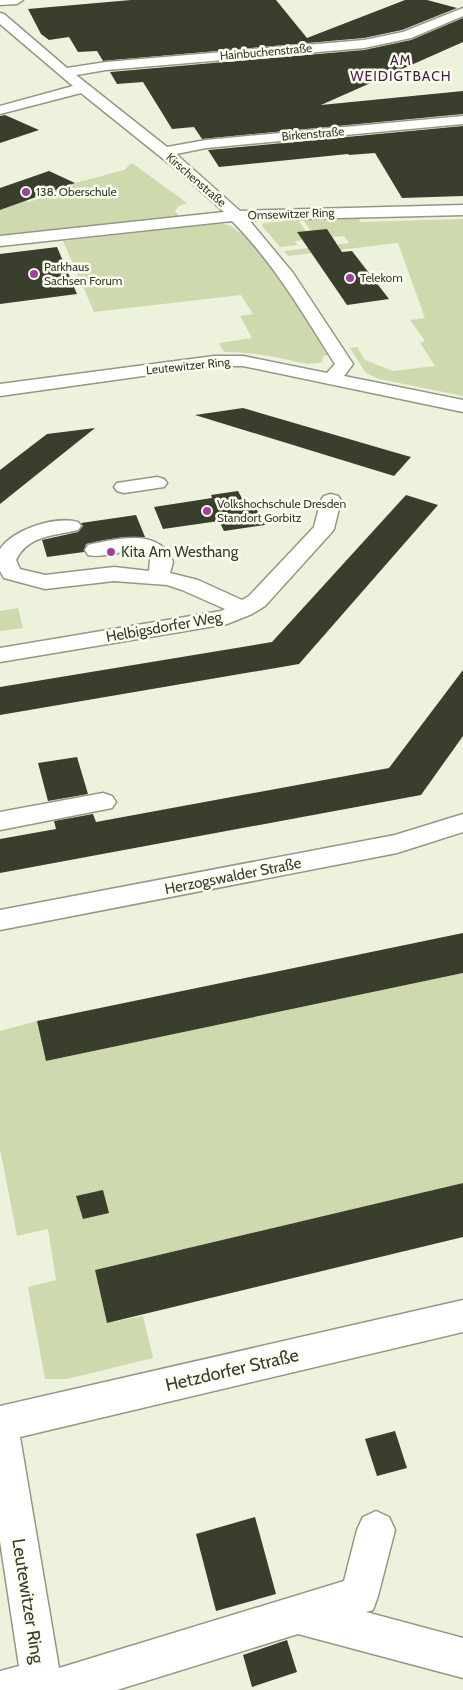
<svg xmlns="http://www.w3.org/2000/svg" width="463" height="1690" viewBox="0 0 463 1690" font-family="Cabin,sans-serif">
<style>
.green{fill:#cfd9ae}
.building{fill:#3a3e2d}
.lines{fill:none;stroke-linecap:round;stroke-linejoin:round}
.minor-casing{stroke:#939885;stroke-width:3}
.minor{fill:#fff;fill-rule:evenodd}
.poi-dot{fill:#a43da1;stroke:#fbffee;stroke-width:2}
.labels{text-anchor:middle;stroke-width:5;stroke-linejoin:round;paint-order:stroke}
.far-street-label{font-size:12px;fill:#393b33;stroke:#fbffee}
.far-poi-label{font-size:12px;fill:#393b33;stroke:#fbffee;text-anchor:start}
.far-neighbourhood-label{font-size:14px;letter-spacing:1px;fill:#4b1a49;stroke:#fbffee}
.poi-label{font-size:15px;fill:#393b33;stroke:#fbffee;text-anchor:start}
.street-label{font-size:15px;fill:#393b33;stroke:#fbffee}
.near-street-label{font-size:18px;fill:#393b33;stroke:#fbffee}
</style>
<rect width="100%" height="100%" fill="#edf2dd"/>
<!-- green -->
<g class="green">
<path d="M132,163l55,40 -8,3 -4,5 4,5 -179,19v-25l26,-9 3,1 14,-5 -2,-1 34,-13 49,-13z"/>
<path d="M359,218l1,4 103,-3v177l-84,-17 -13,-6 -16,-25 7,-1 8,13 28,11 42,-5 -15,-23 5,-2 -15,-21 15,-2 -27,-75 -110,13 -4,-5 65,-8 -5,-7 -12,1 -5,-8 -16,2 -8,-11z"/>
<path d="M298,220l8,11 -8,2 4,7 -7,1 2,4 -17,2 -18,-21 1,-3z"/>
<path d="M214,224c10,-1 17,0 24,8l6,-1 34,43 51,81 -6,1 -1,6c-16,5 -32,-3 -47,-5 -17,-3 -34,-5 -51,-5l-5,-9 33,-5 -12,-22 13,-2 -12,-19 -147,17 -31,-71z"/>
<path d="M18,608l5,20 -23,3v-20z"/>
<path d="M463,973v210l-368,87 12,53 36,-7 10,42 -86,21h-22l-17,-92 28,-7 -8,-51 -31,7 -17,-87v-118l37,-10 10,40z"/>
</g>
<!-- building -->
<g class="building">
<path d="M131,0h145l31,38 98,-38h22l30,8 -55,22 -38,8 -261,23 -6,-10 -19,1 -9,-15 -20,3 -8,-6 -13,-25z"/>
<path d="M463,18v24l-142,63 142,-14v23l-261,25 -8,-12 -22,2 -29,-47 -26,2 -7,-12 254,-22 47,-10z"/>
<path d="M5,115l34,15 -39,13v-27z"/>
<path d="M463,126v70l-61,2 -27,-45 -26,2 -1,-1 -129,13 -11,-17z"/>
<path d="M49,171l26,12 -75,27v-22z"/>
<path d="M327,229l15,23 10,-1 37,48 -42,6 -50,-73z"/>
<path d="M57,247l20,47 -77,10v-50z"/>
<path d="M243,408l147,43 21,6 -17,19 -199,-61z"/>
<path d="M95,428l-95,76v-34l47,-36z"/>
<path d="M238,491l7,13 8,-1 12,22 -41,6 -5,-10 -56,8 -9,-22 58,-9 -1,-3z"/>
<path d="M406,495l32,10 -139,159 -299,51v-28l272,-45z"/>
<path d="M136,515l9,22h-21l-25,4 -13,3 -2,8 -37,5 -5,-17 36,-8 5,-6 -2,-3z"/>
<path d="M463,670v66l-42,59 -421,78v-34l56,-10 -2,-8 39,-7 3,8 293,-54z"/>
<path d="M77,757l11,37 -40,7 -10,-38z"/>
<path d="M463,933v40l-417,88 -9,-40z"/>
<path d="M463,1183v54l-356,86 -12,-53z"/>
<path d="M103,1190l6,23 -26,6 -7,-23z"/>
<path d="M395,1431l12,37 -30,8 -12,-37z"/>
<path d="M255,1517l21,77 -60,17 -20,-77z"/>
<path d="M287,1640l10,32 -45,15 -9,-32z"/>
</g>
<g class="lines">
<!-- minor casing -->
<g class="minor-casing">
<g id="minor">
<path d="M0,0h23l-6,4 -17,1z"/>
<path d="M463,8v8l-52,22 -47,10 -258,22 -30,5 91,72 39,-7 257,-24v8l-257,24 -30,6 64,57 223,-6v10l-214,5 44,53 60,91 -9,12 119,24v12l-220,-46h-29l-214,30v-12l214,-28h29l84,17 8,-9c-32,-50 -61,-101 -103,-143l-232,25v-10l224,-24 -47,-42 -96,-77 -81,21v-8l73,-20 -73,-62v-11l4,1 63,54 39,-6 258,-22 39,-8z"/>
<path d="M157,477l7,2 3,4 -3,4 -40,6 -7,-2 -3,-4 3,-4z"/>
<path d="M331,494l7,2 3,4 -7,29 -3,4 -66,73 -13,8 -25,10 -227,38v-14l221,-37 4,-2 -43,-19 -15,-5 -53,-4 -69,8 -41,-11 -4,-7v-22c14,-20 55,-33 78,-27l3,4 -3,4c-24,6 -50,5 -62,30l4,9 25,6 69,-8 35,4 1,-12 -8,-7c-18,-4 -36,7 -54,3l-3,-5 3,-5c28,-6 72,-18 85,17l-3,11 28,7 44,20 7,-4 65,-69 7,-27 3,-4z"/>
<path d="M103,793l9,3 4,6 -4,6 -112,22v-18z"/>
<path d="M463,814v18l-66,21 -397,77v-20l395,-75z"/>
<path d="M463,1300v32l-443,105 39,231 285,-87 13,-51 6,-13 13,-6 13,6 6,13 -17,66 -5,14 -7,2 97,26v40l-165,-44 -181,56h-117v-19l19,-5 -19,-125v-135z"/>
</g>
</g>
<!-- minor -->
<use href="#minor" class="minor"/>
</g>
<!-- markers -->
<g class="poi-dot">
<circle cx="26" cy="192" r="5"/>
<circle cx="34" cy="274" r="5"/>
<circle cx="350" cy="278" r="5"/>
<circle cx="207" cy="511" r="5"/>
<circle cx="111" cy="552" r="5"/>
</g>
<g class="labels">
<!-- far-street labels -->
<g class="far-street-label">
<text transform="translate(266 52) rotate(-5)" y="4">Hainbuchenstraße</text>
<text transform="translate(313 134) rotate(-5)" y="4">Birkenstraße</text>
<text transform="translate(196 180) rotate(41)" y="4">Kirschenstraße</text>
<text transform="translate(291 214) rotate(-2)" y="4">Omsewitzer Ring</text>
<text transform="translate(188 366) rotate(-6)" y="4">Leutewitzer Ring</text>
</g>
<!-- far-poi labels -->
<g class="far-poi-label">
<text x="36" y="196">138. Oberschule</text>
<text x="44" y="271">Parkhaus<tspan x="44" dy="14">Sachsen Forum</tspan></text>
<text x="360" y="282">Telekom</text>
<text x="217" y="508">Volkshochschule Dresden<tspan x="217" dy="14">Standort Gorbitz</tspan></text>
</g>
<!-- far-neighbourhood labels -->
<g class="far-neighbourhood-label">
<text x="401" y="65">AM<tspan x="401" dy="16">WEIDIGTBACH</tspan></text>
</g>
<!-- poi labels -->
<g class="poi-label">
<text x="121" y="557">Kita Am Westhang</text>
</g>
<!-- street labels -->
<g class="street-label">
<text transform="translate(164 627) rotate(-10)" y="5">Helbigsdorfer Weg</text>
<text transform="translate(233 876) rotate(-11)" y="5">Herzogswalder Straße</text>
</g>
<!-- near-street labels -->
<g class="near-street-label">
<text transform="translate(232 1370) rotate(-13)" y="6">Hetzdorfer Straße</text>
<text transform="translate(28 1601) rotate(81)" y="6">Leutewitzer Ring</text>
</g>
</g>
</svg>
